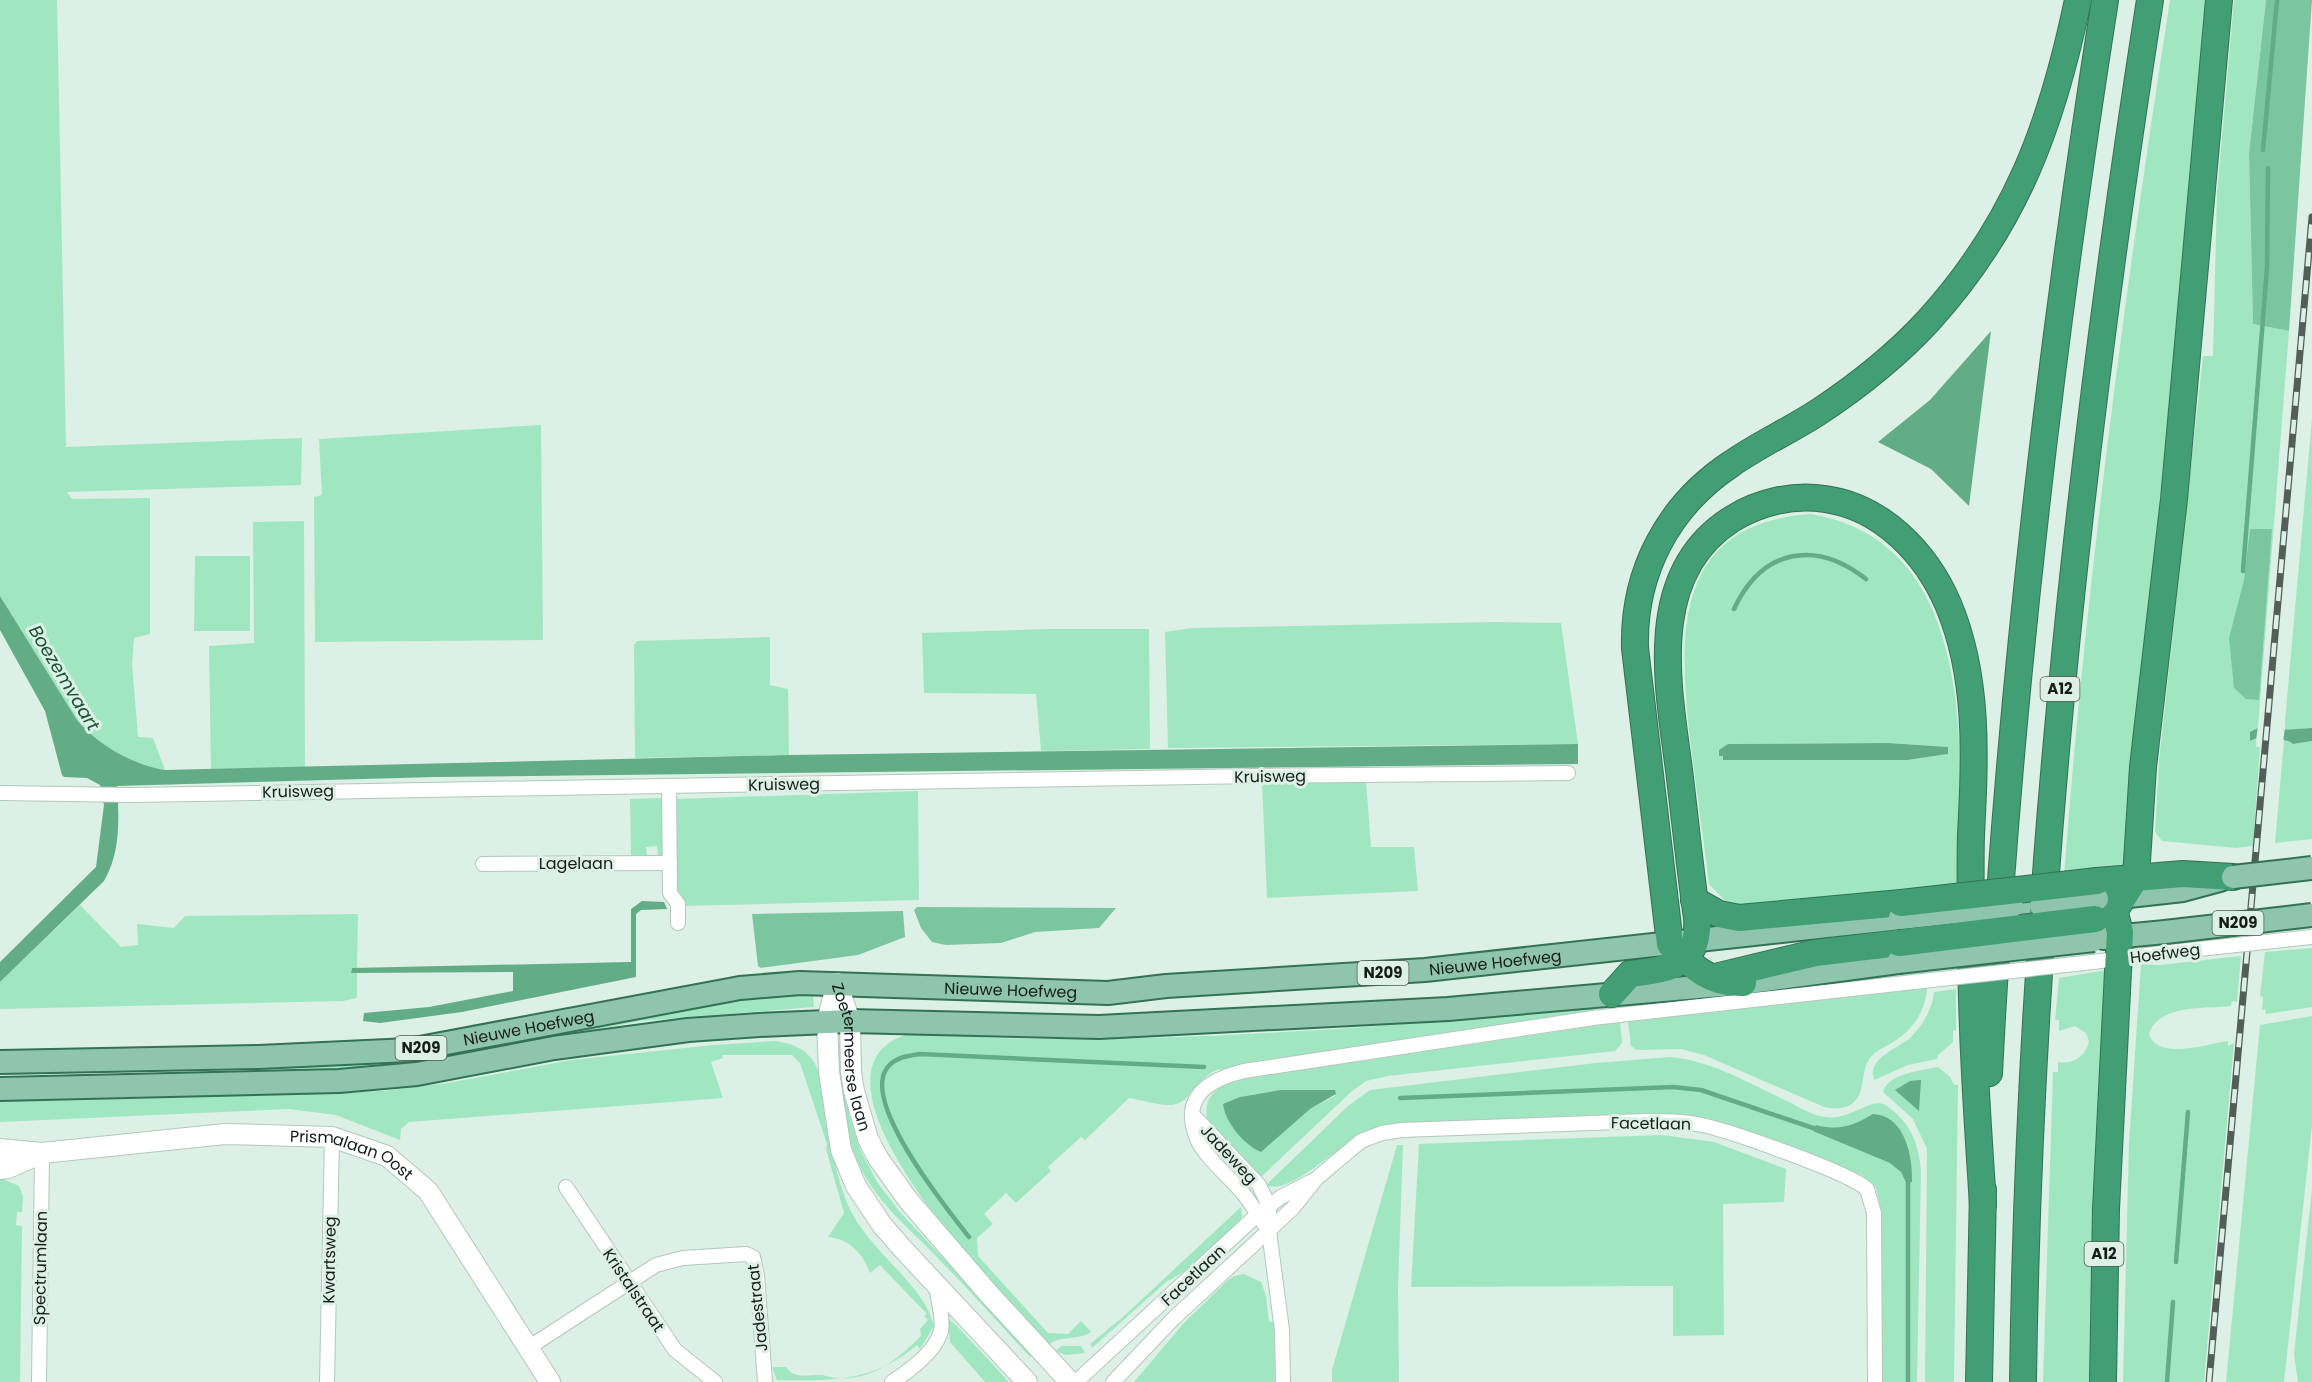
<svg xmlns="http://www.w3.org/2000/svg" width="2312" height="1382" viewBox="0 0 2312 1382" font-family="Poppins,sans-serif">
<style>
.green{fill:#a0e7c1;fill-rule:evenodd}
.forest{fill:#7bc69f}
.water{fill:#62ac86}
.pier{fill:#dcf0e5}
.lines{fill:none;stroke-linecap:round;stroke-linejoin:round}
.stream{stroke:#62ac86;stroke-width:4.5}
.street-casing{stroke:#b3c7bc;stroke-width:16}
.secondary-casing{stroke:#b3c7bc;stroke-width:22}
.primary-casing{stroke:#337254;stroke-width:26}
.highway-casing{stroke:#337254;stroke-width:28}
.street{stroke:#fff;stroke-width:14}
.secondary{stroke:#fff;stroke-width:20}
.primary{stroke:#8ec5ac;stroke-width:22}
.highway{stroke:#429f74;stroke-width:26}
.rail-casing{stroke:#535e58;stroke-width:7}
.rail{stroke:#dcf0e5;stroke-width:4.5;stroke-dasharray:14;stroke-linecap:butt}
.street-bridge-casing{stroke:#b3c7bc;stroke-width:16;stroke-linecap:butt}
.primary-bridge-casing{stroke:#337254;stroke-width:26;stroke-linecap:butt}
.highway-bridge-casing{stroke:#337254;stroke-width:28;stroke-linecap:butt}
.street-bridge{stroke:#fff;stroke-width:14}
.primary-bridge{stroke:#8ec5ac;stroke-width:22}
.highway-bridge{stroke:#429f74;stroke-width:26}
.labels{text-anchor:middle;stroke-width:6;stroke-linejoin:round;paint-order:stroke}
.shield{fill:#dcf0e5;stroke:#515c56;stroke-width:1.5}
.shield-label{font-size:15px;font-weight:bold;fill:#161d19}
.street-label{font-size:16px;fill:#161d19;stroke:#dcf0e5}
.water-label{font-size:18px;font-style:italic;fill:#175137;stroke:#dcf0e5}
</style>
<rect width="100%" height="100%" fill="#dcf0e5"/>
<!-- green -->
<g class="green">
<path d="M0,0h57l9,447 236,-9 -1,47 -234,7 5,7 78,-1v136l-16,4 -2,26 6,73 15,1 12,32c-32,-5 -67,-25 -88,-50l-77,-124z"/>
<path d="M2170,0h40l-82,871 -64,5c22,-294 61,-585 106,-876z"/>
<path d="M2234,0h32l-17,153 4,171 36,7 -31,397 -5,11 4,-2 -1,10h4l-7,99 -17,2 -74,-7 -7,-9 4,-71 44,-405h10l4,-163z"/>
<path d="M2312,418v310l-27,2v-9z"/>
<path d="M541,425l2,215 -228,2 -1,-145 8,-2 -3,-56z"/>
<path d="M1811,514c169,29 150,242 148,371l-214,23 -17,-4 -19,-20c-6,-49 -13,-97 -19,-145 -12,-106 -16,-216 121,-225zM1888,743l60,4v7l-41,6h-183l-1,-4 -4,-1v-5l10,-6z"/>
<path d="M304,521l1,246 -94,2 -2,-123 45,-3 -1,-121z"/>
<path d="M195,556h55v75h-56z"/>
<path d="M1494,622l67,1 17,121 -410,4 -3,-116 27,-4z"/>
<path d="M1045,629h104l1,120 -109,2 -5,-57 -112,-1 -2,-60z"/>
<path d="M770,637v48l18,4 1,66 -154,3 -1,-113 3,-4z"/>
<path d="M2284,740l9,4 19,-3v98l-37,4z"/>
<path d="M1366,781l5,66h43l4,44 -151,7 -5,-115z"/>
<path d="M918,791l1,109 -236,6 -6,-15 -2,-92z"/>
<path d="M663,798l1,58 -6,2 -1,-12 -11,1 1,11 -16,-2 -1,-57z"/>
<path d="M80,905l41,42 17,-2 -1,-21 37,4 11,-12 173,-2 -1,54h-5l-1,5h6v25l-14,3 -343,8v-27z"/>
<path d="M2312,948v59l-46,7 -1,-5 -3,1 1,-13 -3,-1 5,-44z"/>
<path d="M2241,956l-4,46 -5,-1 -1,5c-25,3 -73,-2 -82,28 8,27 58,10 79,7v5l6,-3 -30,339h-81l6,-239 12,-179 19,1z"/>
<path d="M2106,970l-14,300 -1,112h-48l10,-310h5v-10c15,3 28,-6 31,-21l-3,-8 -11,-7 -16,5v-11h-4l4,-42z"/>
<path d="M1928,971v3l-286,31 -1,-2z"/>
<path d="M1927,988c-1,23 -15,43 -34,54 -7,5 -17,8 -23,16 -10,13 -4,32 -15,43 -8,9 -21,8 -31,6l-120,-52 -23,-6 -44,1 -6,-4 -3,-25z"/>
<path d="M1956,989v41l-3,1v11l-15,13 -1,4 -29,6 -34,15c-8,-22 24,-31 37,-43 11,-11 22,-29 23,-45z"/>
<path d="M800,992l13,3 1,12 -173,14 -210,39 -63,7 -85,4v-6l378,-56z"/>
<path d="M1597,1008l-9,4 -371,58c-18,6 -26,33 -45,35 -13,1 -30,-5 -43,-7l-44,42 -4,-3 -33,30 3,4 -35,32 -10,-10 -22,21 9,10 -16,14 1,18 70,77 20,1 13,-13 10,11c-14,9 -30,3 -43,13 -42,-44 -269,-275 -137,-312 40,2 82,6 122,6 188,1 377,-14 564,-31z"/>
<path d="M2312,1016v109l-28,257h-58l34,-357z"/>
<path d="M1620,1022l2,21 -7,8 -227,25 -22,5 -15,11 -92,87 -51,-56c-7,-27 10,-38 33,-44zM1280,1090h55v6l-25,13 -70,-12z"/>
<path d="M775,1041c17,2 34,9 41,25 7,13 6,30 8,45 5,28 11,57 20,84 18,54 79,85 90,131l-14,23 -3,-4c-44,37 -84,36 -140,35l-5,-13h14c8,12 21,8 34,8 5,0 9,2 14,3 36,3 59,-15 83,-38l4,-4 -1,-7 8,-9 -4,-4 3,-2 -47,-49 -10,8c-7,-19 -20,-34 -42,-36l16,-24 -18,-64 1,-5 -27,-81 -8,-8h-70l1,3 -12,4 12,36 -314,24 -8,7 -1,11 -64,-25 -47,-6 -289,13v-21l382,-10 66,-8 123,-23 142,-15z"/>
<path d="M836,1042h4l9,72 11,35 17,33 23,30 133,142 -3,3c-32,-35 -64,-70 -97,-104 -33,-34 -63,-56 -80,-103 -13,-35 -14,-72 -17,-108z"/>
<path d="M1670,1057c40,3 81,27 117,44 12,6 24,14 38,16 25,4 46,-20 60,-12 25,16 34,38 36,66l-4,211h-35l-2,-177 -4,-17 -14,-13 -143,-53 -34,-7 -39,-1 -262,11c-38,8 -89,72 -118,60l82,-79 22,-16 226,-27z"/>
<path d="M1938,1067l12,10 4,8h4l-4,297h-29l2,-233 -14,-30 -30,-27c4,-18 39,-22 55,-25z"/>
<path d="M1662,1135l52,7 72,27 -2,33 -61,2 1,131 -51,1v-50l-262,1 8,-143z"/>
<path d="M1397,1145h6l-5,143 1,94h-67v-12z"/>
<path d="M0,1178l19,8 4,10 -1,16h-5l-1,13 6,1 -2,156h-20z"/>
<path d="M2312,1189v193h-14l-4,-28z"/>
<path d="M1241,1207l1,9 -4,8 -46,43 -26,15 -74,66 -2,-4 33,-27z"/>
<path d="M1244,1274l17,8 5,14 3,26h5l1,60h-141l49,-58 44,-43 7,-5z"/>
<path d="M948,1318l8,7 53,57h-24l-35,-40z"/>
<path d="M1062,1346h19l4,7 -19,2 -11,-4z"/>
</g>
<!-- forest -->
<g class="forest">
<path d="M2266,0h46l-23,331 -36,-7 -4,-171z"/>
<path d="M2250,529h22l-13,171 -13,-1 -12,-11 -5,-50 15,-58z"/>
<path d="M917,907l199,1 -17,20 -64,4 -34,11 -55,2 -14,-3 -11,-14 -7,-18z"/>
<path d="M903,911l2,26 -47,18 -97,13 -3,-2 -6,-52z"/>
</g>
<!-- water -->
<g class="water">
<path d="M1991,331l-22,175 -38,-37 -53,-27 52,-42z"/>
<path d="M0,596l77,124c21,25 56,45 88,50l624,-15 789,-11v20l-1143,13 -318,9c2,32 4,66 -13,95l-104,101v-20l96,-95 8,-62 -4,-20 -13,-7 -23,-1 -2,-2 -17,-64 -45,-81z"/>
<path d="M2258,728l24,2 30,-2v13l-19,3c-10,-7 -34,-9 -43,-3v-9z"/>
<path d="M1888,743l60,4v7l-41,6h-184v-4h-4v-6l9,-6z"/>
<path d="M642,901l22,1 3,7 -26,1 -5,4v63l-174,35 -82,11 -17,-2 1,-8 65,-6 84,-16v-19l-162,1 1,-5 279,-6v-53z"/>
<path d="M1921,1080l-2,31 -24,-21 15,-9z"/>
<path d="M1280,1090h55l1,4 -26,15 -49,43c-17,-7 -36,-30 -38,-48l17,-7z"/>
<path d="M1873,1114c32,1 40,43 39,68h-6l-5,-10 -11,-9 -77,-32 3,-6c23,6 37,1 57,-11z"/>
</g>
<!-- pier -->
<path class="pier" d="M2258,725l27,2 -2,16 -27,-2z"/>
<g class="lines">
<!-- stream -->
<g class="stream">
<path d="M2263,150l14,-150"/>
<path d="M2243,571l24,-303 1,-100"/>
<path d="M1734,609c28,-60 81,-70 132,-30"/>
<path d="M1400,1098l273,-11 28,3 118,40"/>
<path d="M1908,1176v206"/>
<path d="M969,1237c-22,-28 -108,-134 -82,-169 8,-11 20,-12 33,-14l284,13"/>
<path d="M2176,1262l12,-150"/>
<path d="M2167,1382l6,-80"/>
</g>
<!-- street casing -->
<g class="street-casing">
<g id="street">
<path d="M669,786l1,107 8,11v19"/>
<path d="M0,793l133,2 1122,-19 313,-3"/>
<path d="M483,864l187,-1"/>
<path d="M2093,962l69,-9"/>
<path d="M1193,1115l66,70 10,21v25l13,99 1,52"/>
<path d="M566,1187l109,163 40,32"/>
<path d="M1269,1231c-8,-11 -15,-23 -23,-34 -12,-16 -41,-40 -48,-56 -19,-43 9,-61 46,-70l349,-53 303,-34"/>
<path d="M528,1348l128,-83 27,-7 63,-4 7,3 4,18 8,107"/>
<path d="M39,1382l3,-229"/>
<path d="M327,1382l5,-245"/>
<path d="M892,1382c17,-11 44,-31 49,-51 3,-13 -4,-34 -5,-47"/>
<path d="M1076,1382l181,-167 24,-18 31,-16"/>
<path d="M1113,1382l61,-64 119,-110 24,-30 44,-37 21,-8 20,-3 244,-9c19,0 37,0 56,4 28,6 146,47 165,64l7,24 1,169"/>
</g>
</g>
<!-- secondary casing -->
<g class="secondary-casing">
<g id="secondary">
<path id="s1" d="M837,983l13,38 1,51 3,19 14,48 10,19 30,42 81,94 81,88"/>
<path d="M837,983l-10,38 2,51 12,78 15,36 26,39 20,23 125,134"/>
<path id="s2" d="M0,1149l42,4 183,-19 107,3 55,19 41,35 122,191"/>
<path d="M0,1169l8,-1 34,-15"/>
</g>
</g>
<!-- primary casing -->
<g class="primary-casing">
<g id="primary">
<path d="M2111,898l72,-8 37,-10"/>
<path d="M2012,906h29"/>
<path d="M2103,938l62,-6"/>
<path id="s3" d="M0,1062l259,-5 150,-7 331,-62 60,-5 308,10 58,-7 259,-16 475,-52"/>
<path d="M0,1089l339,-8 78,-7 137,-26 134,-18 71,-5 91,-4 249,6 349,-18 295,-26 155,-21"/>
</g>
</g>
<!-- highway casing -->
<g class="highway-casing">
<g id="highway">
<path d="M2097,881l86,-7 50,3"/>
<path d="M2102,899l14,18 4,15 -14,277 -3,173"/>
<path d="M1694,900l25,14 20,4 162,-15"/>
<path d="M2095,919l24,-15 17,-27 7,-110 31,-268 45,-499"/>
<path d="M1719,976l96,-23 84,-10"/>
<path d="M1743,983c-34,1 -50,-16 -73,-39l-35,-296c-2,-76 33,-142 96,-184 27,-19 58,-33 86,-51 41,-27 79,-57 112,-93 87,-96 123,-195 149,-320"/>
<path d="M1612,994l18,-20c39,-5 70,-8 67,-56 -7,-49 -12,-99 -18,-148 -11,-85 -34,-196 53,-251 27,-17 61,-25 93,-20 57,8 101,54 123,105 31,73 27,153 23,231 -1,32 0,65 0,97 0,92 6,182 12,273"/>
<path d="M1989,1073c18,-360 60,-717 116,-1073"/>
<path d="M1979,1382l4,-192"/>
<path d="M2023,1382c6,-466 55,-922 127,-1382"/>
</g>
</g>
<!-- street -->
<use href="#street" class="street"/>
<!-- secondary -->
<use href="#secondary" class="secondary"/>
<!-- primary -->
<use href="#primary" class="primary"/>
<!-- highway -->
<use href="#highway" class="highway"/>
<!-- rail casing -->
<g class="rail-casing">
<path id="rail" d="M2209,1382l103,-1165"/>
</g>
<!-- rail -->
<use href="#rail" class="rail"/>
<!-- street-bridge casing -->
<g class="street-bridge-casing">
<g id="street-bridge">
<path d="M2162,953l150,-16"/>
<path d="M1896,984l197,-22"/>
</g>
</g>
<!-- primary-bridge casing -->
<g class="primary-bridge-casing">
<g id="primary-bridge">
<path d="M2233,877l79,-9"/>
<path d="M2041,906l56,-7"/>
<path d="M1900,918l112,-12"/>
<path d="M2165,932l147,-17"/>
<path d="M1898,962l196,-22"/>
</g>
</g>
<!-- highway-bridge casing -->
<g class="highway-bridge-casing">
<g id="highway-bridge">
<path d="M1901,903l196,-22"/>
<path d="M1899,943l196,-24"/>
</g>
</g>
<!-- street-bridge -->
<use href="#street-bridge" class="street-bridge"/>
<!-- primary-bridge -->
<use href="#primary-bridge" class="primary-bridge"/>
<!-- highway-bridge -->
<use href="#highway-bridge" class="highway-bridge"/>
</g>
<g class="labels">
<!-- shield labels -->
<g class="shield">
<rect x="2040.5" y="677" width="39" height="24" rx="4.5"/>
<rect x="2212.5" y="911" width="51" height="24" rx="4.5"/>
<rect x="1357.5" y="961" width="51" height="24" rx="4.5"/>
<rect x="395.5" y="1036" width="51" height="24" rx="4.5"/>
<rect x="2084.5" y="1242" width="39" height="24" rx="4.5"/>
</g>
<g class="shield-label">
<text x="2060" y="694">A12</text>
<text x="2238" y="928">N209</text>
<text x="1383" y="978">N209</text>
<text x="421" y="1053">N209</text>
<text x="2104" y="1259">A12</text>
</g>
<!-- street labels -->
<g class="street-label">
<text transform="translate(1270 776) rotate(-1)" y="6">Kruisweg</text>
<text transform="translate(784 784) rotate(-1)" y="6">Kruisweg</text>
<text transform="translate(298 791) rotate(-1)" y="6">Kruisweg</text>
<text x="576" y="869">Lagelaan</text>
<text transform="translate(2165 953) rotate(-7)" y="6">Hoefweg</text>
<text dy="6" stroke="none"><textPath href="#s3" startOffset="1503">Nieuwe Hoefweg</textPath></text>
<text dy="6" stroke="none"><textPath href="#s3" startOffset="1017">Nieuwe Hoefweg</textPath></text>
<text dy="6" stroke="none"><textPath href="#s3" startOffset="531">Nieuwe Hoefweg</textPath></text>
<text dy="6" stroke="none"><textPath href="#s1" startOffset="76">Zoetermeerse laan</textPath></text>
<text transform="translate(1651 1123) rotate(1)" y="6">Facetlaan</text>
<text transform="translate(1229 1154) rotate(47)" y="6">Jadeweg</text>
<text dy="6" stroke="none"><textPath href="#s2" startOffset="357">Prismalaan Oost</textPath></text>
<text transform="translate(329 1260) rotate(-89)" y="6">Kwartsweg</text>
<text transform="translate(40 1268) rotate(-89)" y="6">Spectrumlaan</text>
<text transform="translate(1193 1275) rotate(-43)" y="6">Facetlaan</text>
<text transform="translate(634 1290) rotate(56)" y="6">Kristalstraat</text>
<text transform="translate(757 1308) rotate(-96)" y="6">Jadestraat</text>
</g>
<!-- water labels -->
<g class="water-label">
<text transform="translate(64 678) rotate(59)" y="6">Boezemvaart</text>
</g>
</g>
</svg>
